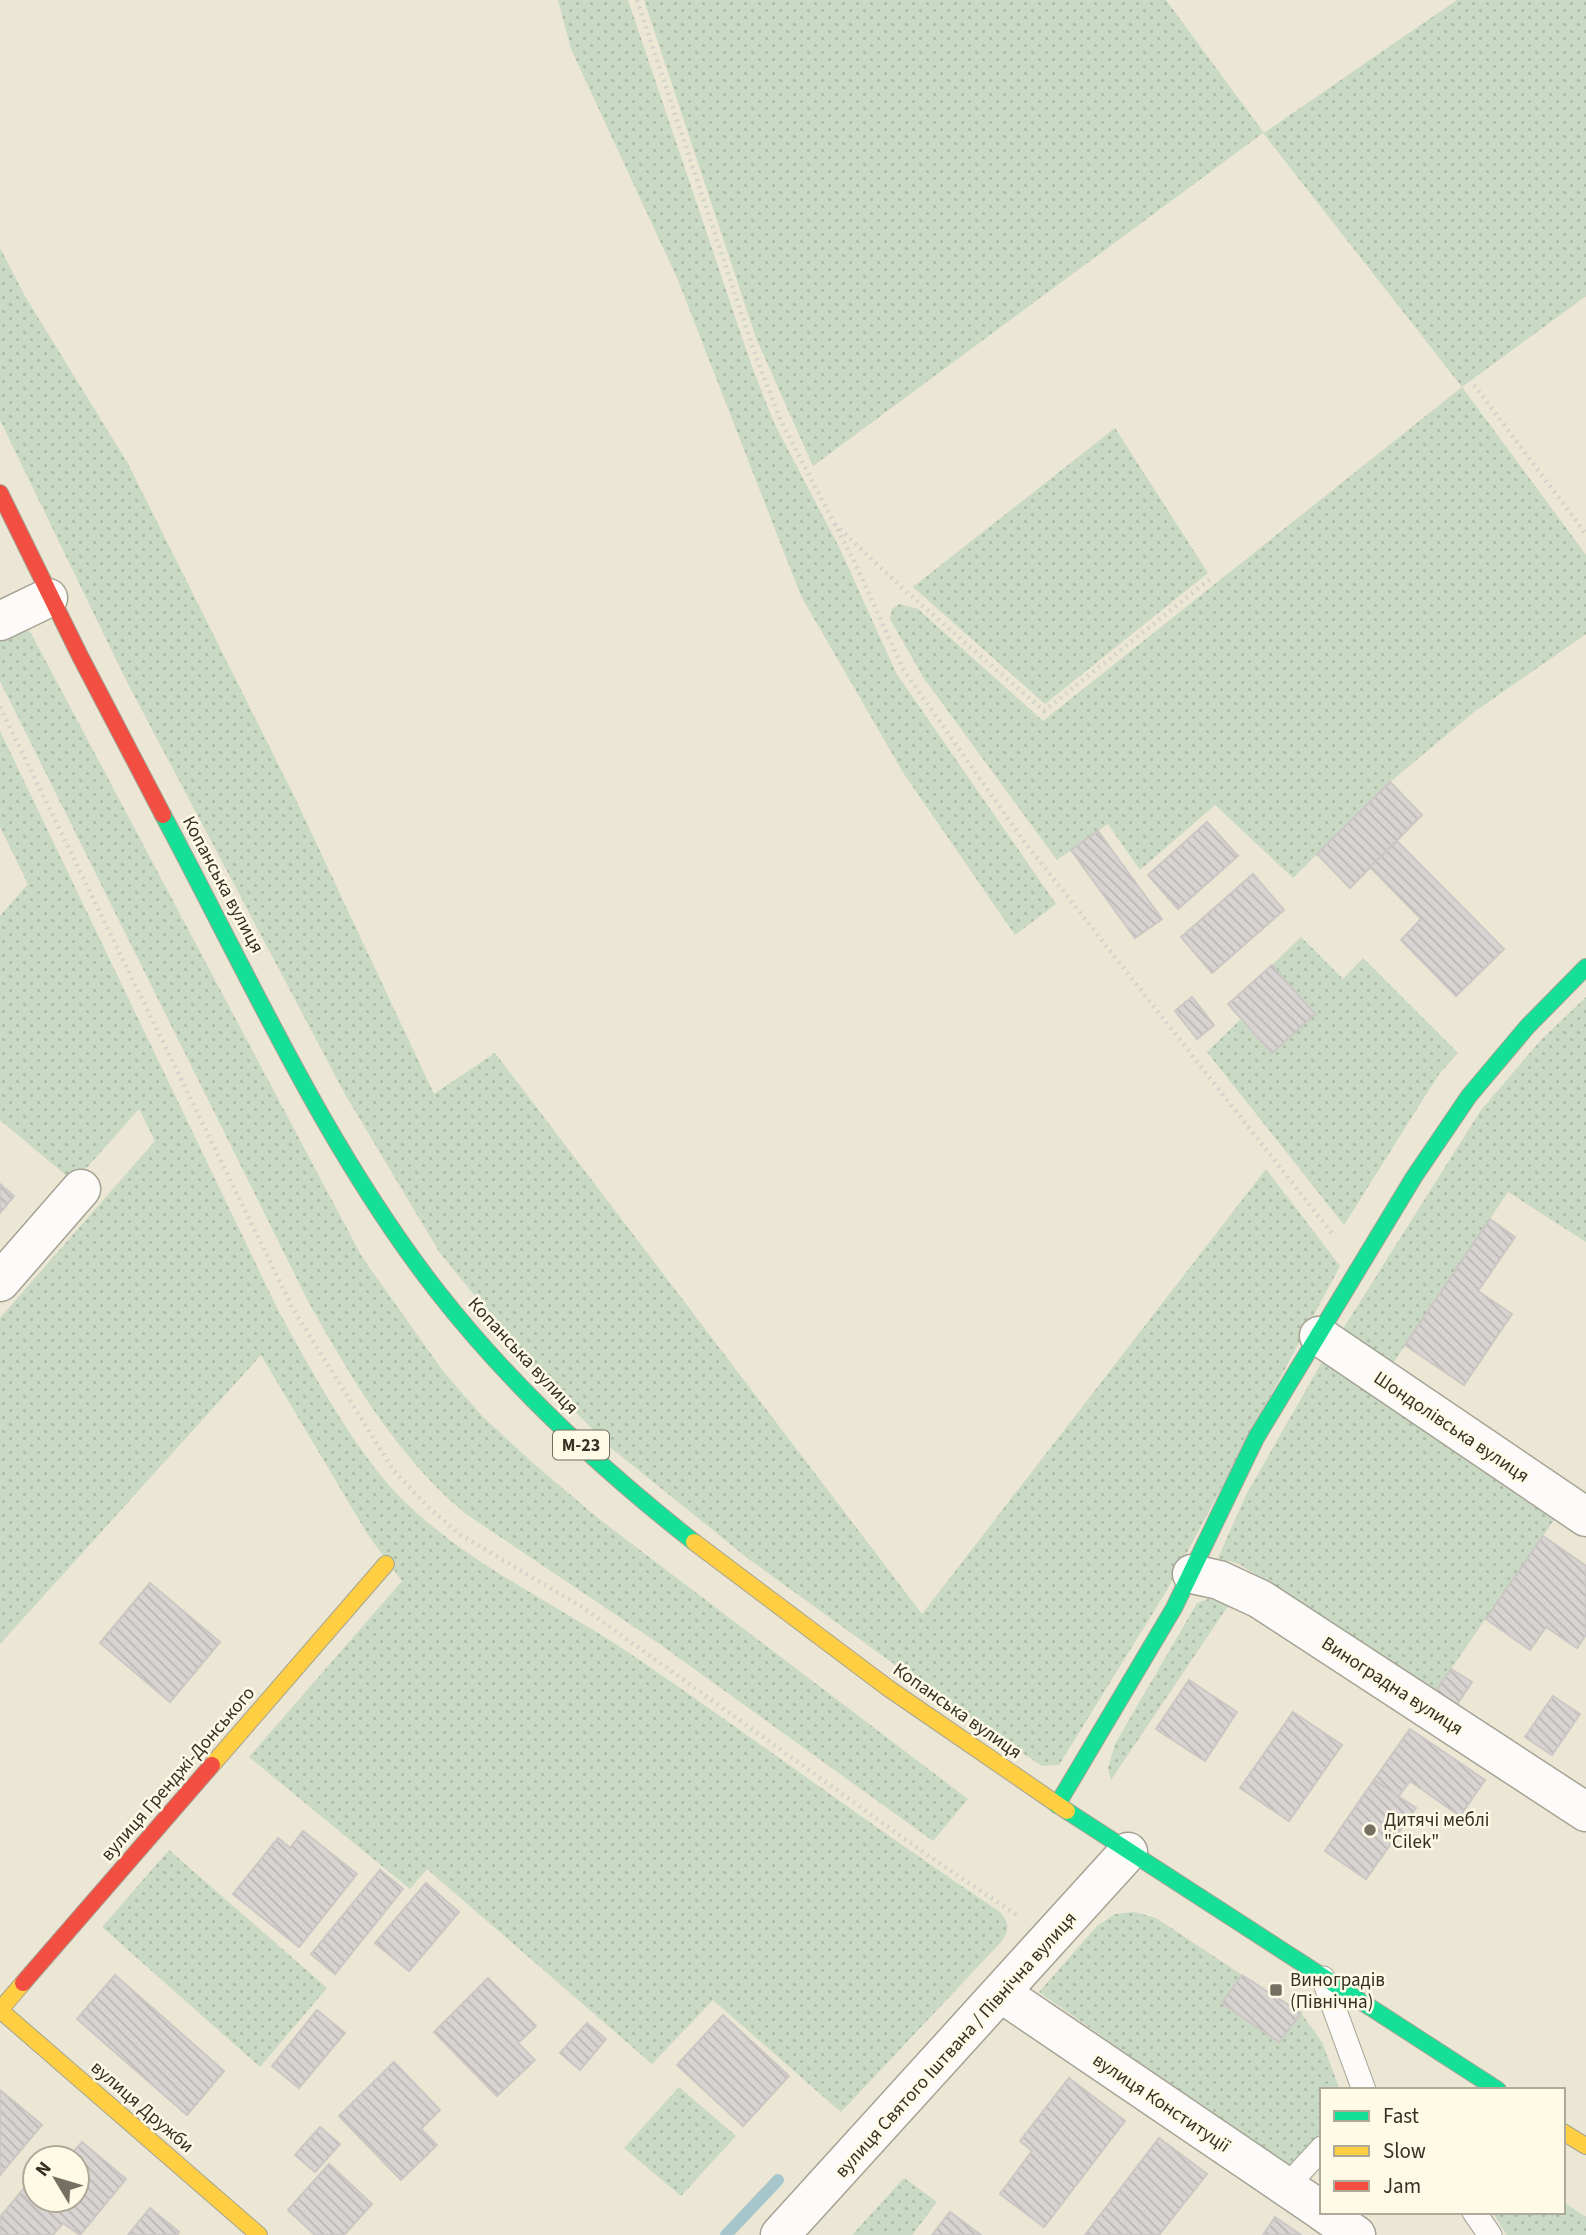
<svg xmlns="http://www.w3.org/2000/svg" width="1586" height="2235" viewBox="0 0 1586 2235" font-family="'Source Sans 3',sans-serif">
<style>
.grass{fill:url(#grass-dots)}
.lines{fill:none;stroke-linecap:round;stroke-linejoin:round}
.stream{stroke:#a6c6cc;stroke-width:12}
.building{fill:url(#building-back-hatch);stroke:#cbc7c4;stroke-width:2}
.lane-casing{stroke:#a5a294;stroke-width:25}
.street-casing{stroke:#a5a294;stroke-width:41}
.fast-casing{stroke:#a5a294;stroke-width:18}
.slow-casing{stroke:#a5a294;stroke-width:18}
.jam-casing{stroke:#a5a294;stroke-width:18}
.path{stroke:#d2d2cc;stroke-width:4.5;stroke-dasharray:2 5;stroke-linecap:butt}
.lane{stroke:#fcfbf9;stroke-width:23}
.street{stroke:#fcfbf9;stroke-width:38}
.fast{stroke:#16e098;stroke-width:16}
.slow{stroke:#ffcf43;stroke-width:16}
.jam{stroke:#f24e42;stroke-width:16}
.poi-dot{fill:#757162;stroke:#fefae6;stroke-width:2.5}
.labels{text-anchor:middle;stroke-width:5;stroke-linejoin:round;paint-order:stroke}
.shield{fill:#fefae6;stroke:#716e5f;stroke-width:2}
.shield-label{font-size:18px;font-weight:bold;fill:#353225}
.street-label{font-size:19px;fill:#353225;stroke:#fefae6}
.poi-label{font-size:19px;fill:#353225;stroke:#fefae6;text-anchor:start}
</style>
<defs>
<pattern id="grass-dots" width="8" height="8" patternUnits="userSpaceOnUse" patternTransform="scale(1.75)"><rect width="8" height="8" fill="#c9d9c3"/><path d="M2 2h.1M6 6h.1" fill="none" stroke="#adbba7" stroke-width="1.8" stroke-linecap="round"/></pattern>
<pattern id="building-back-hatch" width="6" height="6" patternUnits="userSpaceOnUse" patternTransform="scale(1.75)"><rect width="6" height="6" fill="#d8d4d2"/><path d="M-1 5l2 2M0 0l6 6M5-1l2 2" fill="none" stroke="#bab6b4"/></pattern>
</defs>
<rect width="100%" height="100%" fill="#ebe7d4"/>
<!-- grass -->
<g class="grass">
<path d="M558,0h70l123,364 23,59 66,126 56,124 160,231 -41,31 -111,-161 -103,-178 -123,-316 -107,-231z"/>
<path d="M644,0h522l98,133 193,-133h129v296l-124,91 124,168v79l-112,78 -84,70 -97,96 -78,-73 -75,65 -32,-46 -51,36 -134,-183 -33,-58 2,-10 7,-5 19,5 125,112 419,-334 -199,-254 -450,333 -57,-128z"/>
<path d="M0,248l26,50 101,164 168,336 139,296 61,-41 427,561 344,-445 74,97 -173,324 -108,175 -17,1 -87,-58 -205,-148 -139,-112 -71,-72 -100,-123 -94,-157 -219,-414 -127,-262z"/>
<path d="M1115,428l93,145 -163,131 -132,-117z"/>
<path d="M22,629l7,2 4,6 329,620 81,114 39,45 52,48 65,55 369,280 -35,42 -272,-196 -195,-131c-69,-57 -115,-136 -158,-213l-308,-620v-41z"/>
<path d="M0,731l278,579c31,57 77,141 121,186 67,68 158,108 236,161 123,84 242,173 365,255 10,12 9,17 2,29l-161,171 -128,-112 -61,64 -225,-195 -17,20 -161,-132 153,-176 -34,-46 -107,-180 -261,289v-326l155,-177 -16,-32 -65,73 -74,-62v-204l28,-32 -28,-57z"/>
<path d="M1301,937l42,42 20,-21 95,95 -19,21 -95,151 -137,-173 34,-33 31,34 43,-39 -43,-49z"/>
<path d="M1586,997v245l-78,-50 -117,174 -50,-34 140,-222 60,-70z"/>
<path d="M1323,1360l233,157 -121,175 -183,-120 -13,-8 -21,-6 28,-63z"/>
<path d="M1208,1599l22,4 -119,177 -3,-12 7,-24 82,-141z"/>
<path d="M169,1850l158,138 -67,79 -158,-140z"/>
<path d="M1135,1912l21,6 86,57 -20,29 57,38 22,-29 21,29 18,48h-18v42l-32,37 -251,-177 58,-66 18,-12z"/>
<path d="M679,2087l57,49 -55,60 -57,-48z"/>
<path d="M904,2178l33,24 -25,33h-60z"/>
<path d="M1563,2202l23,15v18h-79l-15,-23h71z"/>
</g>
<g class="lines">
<!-- stream -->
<path class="stream" d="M726,2235l52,-55"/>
</g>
<!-- building -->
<g class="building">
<path d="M1390,782l32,33 -72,73 -33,-34z"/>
<path d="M1207,822l31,34 -60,53 -30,-34z"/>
<path d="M1098,831l64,88 -27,19 -64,-88z"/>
<path d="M1397,841l107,108 -48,47 -55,-56 20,-21 -51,-52z"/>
<path d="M1253,874l31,36 -72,63 -31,-36z"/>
<path d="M1272,965l43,49 -43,39 -44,-49z"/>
<path d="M1192,997l22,28 -17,14 -22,-28z"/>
<path d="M0,1184l14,12 -14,17z"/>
<path d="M1490,1219l25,18 -37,54 34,23 -48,71 -59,-40z"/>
<path d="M1543,1536l43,30v69l-9,13 -31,-21 -16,23 -44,-31z"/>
<path d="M150,1583l70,59 -50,60 -70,-59z"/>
<path d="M1451,1669l21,13 -16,24 -21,-14z"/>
<path d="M1189,1680l48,32 -32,49 -49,-32z"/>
<path d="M1553,1696l27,18 -28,41 -27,-18z"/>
<path d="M1293,1712l49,33 -53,76 -49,-33z"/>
<path d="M1410,1729l75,51 -25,36 -50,-35 -12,16 -24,-17z"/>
<path d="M1374,1780l42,28 -50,71 -41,-28z"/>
<path d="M303,1831l54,43 -58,73 -66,-53 45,-56 12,10z"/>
<path d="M380,1870l23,19 -68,85 -24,-20z"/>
<path d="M426,1883l33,29 -50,59 -34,-28z"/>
<path d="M115,1975l109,96 -37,44 -110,-96z"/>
<path d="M1242,1975l59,38 -22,29 -57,-39z"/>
<path d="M488,1978l48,48 -18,17 17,17 -38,36 -63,-64z"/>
<path d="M317,2010l28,23 -46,55 -27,-22z"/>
<path d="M723,2015l66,61 -46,50 -66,-61z"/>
<path d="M587,2023l19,16 -26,31 -20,-17z"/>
<path d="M394,2062l46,48 -19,19 16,16 -36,35 -62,-64z"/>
<path d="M1069,2078l56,43 -81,106 -44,-33 32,-43 -12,-10z"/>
<path d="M0,2090l42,35 -42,50z"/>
<path d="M320,2127l20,17 -25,28 -20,-17z"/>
<path d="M1159,2138l48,36 -48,61h-74z"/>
<path d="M82,2142l44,37 -46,56 -17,-12 -10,12h-53v-18l35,-42v25h42v-42h-9z"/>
<path d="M329,2164l43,40 -28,31h-29l-27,-25z"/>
<path d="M150,2208l29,24 -2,3h-49z"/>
<path d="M950,2212l31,23h-49z"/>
<path d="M1275,2217l26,18h-38z"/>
</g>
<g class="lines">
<!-- lane casing -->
<g class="lane-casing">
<g id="lane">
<path d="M1323,1978l41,112"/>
<path d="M1286,2187l36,-39"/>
<path d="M1474,2212l16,23"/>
</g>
</g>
<!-- street casing -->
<g class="street-casing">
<g id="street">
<path d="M0,621l48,-23"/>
<path d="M0,1282l81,-93"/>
<path d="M1319,1336l267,181"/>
<path d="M1192,1574l27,6 41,19 326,213"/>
<path d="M1001,1993l321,218"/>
<path d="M1323,2212l33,23"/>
<path d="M780,2235l348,-383"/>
</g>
</g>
<!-- fast casing -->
<g class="fast-casing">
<g id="fast">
<path d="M163,815c86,161 162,332 274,476 75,96 163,177 257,251"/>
<path d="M1057,1805l117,-197 82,-170 158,-261 55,-81 58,-69 59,-60"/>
<path d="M1067,1811l431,279"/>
</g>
</g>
<!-- slow casing -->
<g class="slow-casing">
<g id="slow">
<path d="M694,1542l194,146 179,123"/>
<path d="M212,1765l174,-201"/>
<path d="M23,1983l-23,27 259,225"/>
<path d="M1563,2132l23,14"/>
</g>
</g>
<!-- jam casing -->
<g class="jam-casing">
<g id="jam">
<path d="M0,493l80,163 83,159"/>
<path d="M23,1983l189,-218"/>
</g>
</g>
<!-- path -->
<g class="path">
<path d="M637,0l119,357 25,64 74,142 48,106 120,171 311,396"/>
<path d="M1474,385l112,149"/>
<path d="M835,524l67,64 142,123 166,-132"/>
<path d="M0,707l293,602 101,162 34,36 33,28 121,72 341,245 95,64"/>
</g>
<!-- lane -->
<use href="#lane" class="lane"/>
<!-- street -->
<use href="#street" class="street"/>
<!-- fast -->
<use href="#fast" class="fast"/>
<!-- slow -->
<use href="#slow" class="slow"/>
<!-- jam -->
<use href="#jam" class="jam"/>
</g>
<!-- markers -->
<g class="poi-dot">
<circle cx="1370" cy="1830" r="7"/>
<rect x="1269" y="1983" width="14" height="14" rx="3.5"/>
</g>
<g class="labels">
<!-- shield labels -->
<rect class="shield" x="553" y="1430.5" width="56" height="29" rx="5"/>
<g class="shield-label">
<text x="581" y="1451">М-23</text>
</g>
<!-- street labels -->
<g class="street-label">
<text transform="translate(224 884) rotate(62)" y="7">Копанська вулиця</text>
<text transform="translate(524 1355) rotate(47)" y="7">Копанська вулиця</text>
<text transform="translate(1452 1426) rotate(34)" y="7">Шондолівська вулиця</text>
<text transform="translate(1393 1685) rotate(33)" y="7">Виноградна вулиця</text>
<text transform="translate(958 1710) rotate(35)" y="7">Копанська вулиця</text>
<text transform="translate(177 1773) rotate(-49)" y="7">вулиця Гренджі-Донського</text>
<text transform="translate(955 2044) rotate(-48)" y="7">вулиця Святого Іштвана / Північна вулиця</text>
<text transform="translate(1162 2102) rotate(34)" y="7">вулиця Конституції</text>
<text transform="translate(143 2106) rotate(41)" y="7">вулиця Дружби</text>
</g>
<!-- poi labels -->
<g class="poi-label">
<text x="1384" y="1826">Дитячі меблі<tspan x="1384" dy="22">"Cilek"</tspan></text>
<text x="1290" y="1986">Виноградів<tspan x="1290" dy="22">(Північна)</tspan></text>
</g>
</g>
<!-- legend -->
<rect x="1320" y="2088" width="245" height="126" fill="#fefae6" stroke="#aeaa99" stroke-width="2"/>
<rect x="1334" y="2111" width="35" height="10" fill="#16e098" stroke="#aeaa99" stroke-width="2"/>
<text x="1383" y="2123" font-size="21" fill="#353225">Fast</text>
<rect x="1334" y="2146" width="35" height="10" fill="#ffcf43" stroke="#aeaa99" stroke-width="2"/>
<text x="1383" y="2158" font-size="21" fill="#353225">Slow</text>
<rect x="1334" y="2181" width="35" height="10" fill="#f24e42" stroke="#aeaa99" stroke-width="2"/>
<text x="1383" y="2193" font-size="21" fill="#353225">Jam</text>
<!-- north arrow -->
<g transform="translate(56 2179) rotate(308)"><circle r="33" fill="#fefae6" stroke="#aeaa99" stroke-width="2"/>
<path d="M0-5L12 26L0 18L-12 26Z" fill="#757162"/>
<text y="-10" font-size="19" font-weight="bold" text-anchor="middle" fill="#353225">N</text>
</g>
</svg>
